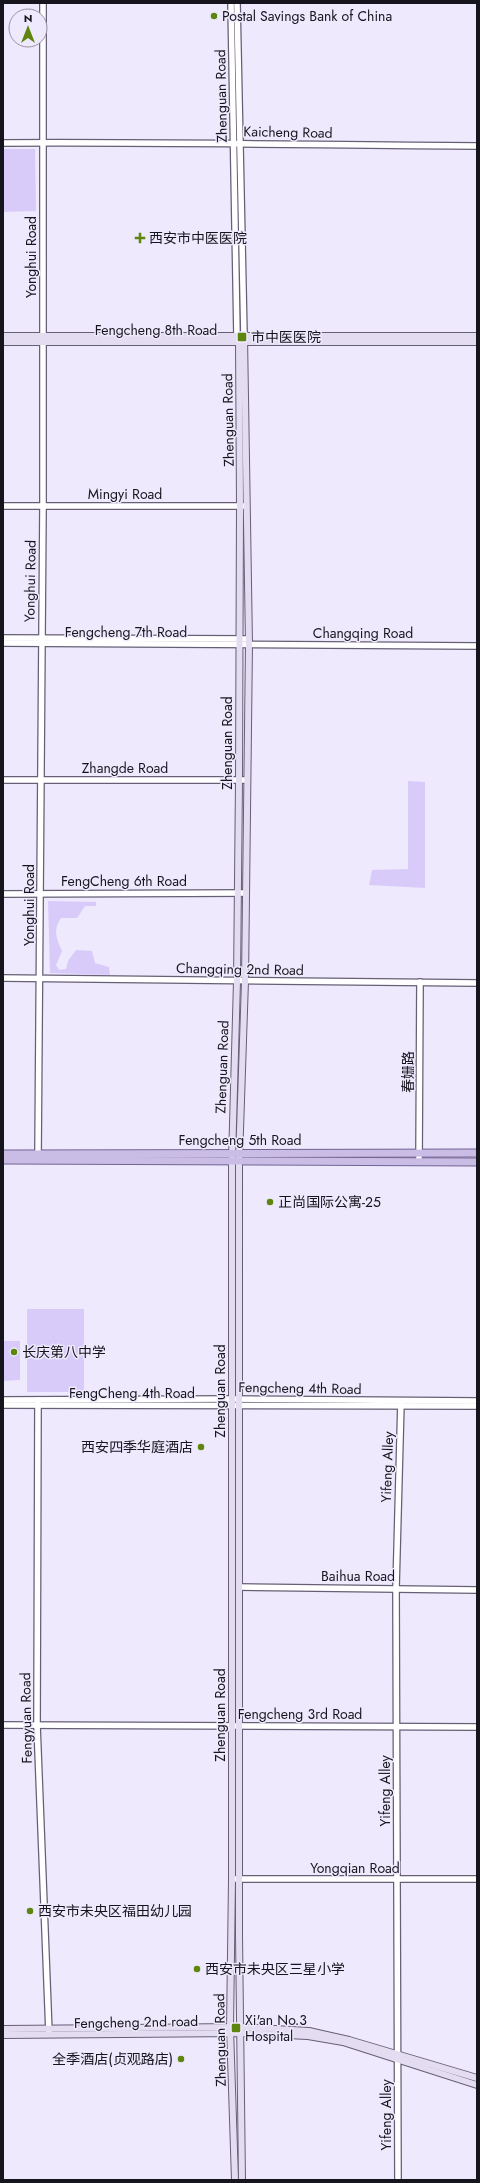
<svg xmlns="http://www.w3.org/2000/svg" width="480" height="2183" viewBox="0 0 480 2183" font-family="Jost,'Noto Sans SC',sans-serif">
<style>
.green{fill:#d9cbf9}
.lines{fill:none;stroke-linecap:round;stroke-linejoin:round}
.tertiary-casing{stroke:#665f75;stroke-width:8}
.secondary-casing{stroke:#665f75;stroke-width:8}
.primary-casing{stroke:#736493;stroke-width:9}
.tertiary{stroke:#fff;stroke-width:5.5}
.secondary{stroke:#e4ddf2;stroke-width:6}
.primary{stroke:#c9bce5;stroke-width:7}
.poi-dot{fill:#5e860e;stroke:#eee9fd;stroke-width:1.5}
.labels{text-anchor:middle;stroke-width:3;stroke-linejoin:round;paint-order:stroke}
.poi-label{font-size:14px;fill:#16141c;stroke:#eee9fd;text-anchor:start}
.street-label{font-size:14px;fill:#16141c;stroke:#eee9fd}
</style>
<rect width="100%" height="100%" fill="#eee9fd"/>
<!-- green -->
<g class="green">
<path d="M3,149h32l1,62 -33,1z"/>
<path d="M408,781l17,1v106l-56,-3 3,-15 36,-1z"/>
<path d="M48,901l48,1v4h-11l-8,12h-16c-8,12 -5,19 1,33l-6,14 3,5 7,-1 2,-8 8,-11 16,1 3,12 14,4 1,8 -60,-2z"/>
<rect x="27" y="1309" width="57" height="83"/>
<path d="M3,1341h17v39l-17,1z"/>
</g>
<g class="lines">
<!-- tertiary casing -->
<g class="tertiary-casing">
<g id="tertiary">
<path d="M231,3l6,333"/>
<path d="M237,3l7,333"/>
<path d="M3,143c158,-1 316,2 474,3"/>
<path d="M3,506h242"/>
<path d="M3,638l245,1"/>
<path d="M3,643l474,3"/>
<path d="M3,780h244"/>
<path d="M3,894l243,-1"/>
<path d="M3,978l474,5"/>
<path d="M38,1157l5,-651v-503"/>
<path d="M419,1162l1,-180"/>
<path d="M3,1400l229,-1 245,2"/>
<path d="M38,1400l-1,325 12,308"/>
<path d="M3,1405l474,1"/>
<path d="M239,1587l238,3"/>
<path d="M3,1725l474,2"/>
<path d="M234,1879h243"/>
<path d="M398,2180l-2,-592 5,-186"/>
</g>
</g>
<!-- secondary casing -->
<g class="secondary-casing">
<g id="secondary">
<path d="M3,336h474"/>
<path d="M3,342h474"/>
<path d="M3,2029l237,-2 69,4 40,9 128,38"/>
<path d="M3,2035l237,-2 68,3 35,6 134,43"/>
<path d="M235,2180l-5,-152 2,-149v-719l5,-179 2,-201 1,-274 -1,-164 -2,-6"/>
<path d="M242,2180l-3,-245v-775l6,-179 4,-337 -5,-308"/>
</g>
</g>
<!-- primary casing -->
<g class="primary-casing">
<g id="primary">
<path d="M3,1154l474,-1"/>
<path d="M3,1160l474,2"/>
</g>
</g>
<!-- tertiary -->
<use href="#tertiary" class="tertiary"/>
<!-- secondary -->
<use href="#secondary" class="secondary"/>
<!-- primary -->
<use href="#primary" class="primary"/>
</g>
<!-- markers -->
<g class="poi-dot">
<circle cx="214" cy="16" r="4"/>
<path d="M138 232h4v4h4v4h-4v4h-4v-4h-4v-4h4z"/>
<rect x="237" y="332" width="10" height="10" rx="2"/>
<circle cx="270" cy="1202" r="4"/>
<circle cx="14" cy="1352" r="4"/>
<circle cx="201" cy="1447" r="4"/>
<circle cx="30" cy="1911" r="4"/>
<circle cx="197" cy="1969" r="4"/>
<rect x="231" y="2023" width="10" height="10" rx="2"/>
<circle cx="181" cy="2059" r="4"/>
</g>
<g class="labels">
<!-- poi labels -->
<g class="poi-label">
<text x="222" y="21">Postal Savings Bank of China</text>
<text x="149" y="243">西安市中医医院</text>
<text x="251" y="342">市中医医院</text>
<text x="278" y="1207">正尚国际公寓-25</text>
<text x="22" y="1357">长庆第八中学</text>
<text x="193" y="1452" text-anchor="end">西安四季华庭酒店</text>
<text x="38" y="1916">西安市未央区福田幼儿园</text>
<text x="205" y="1974">西安市未央区三星小学</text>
<text x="245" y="2025">Xi'an No.3<tspan x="245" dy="16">Hospital</tspan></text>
<text x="173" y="2064" text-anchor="end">全季酒店(贞观路店)</text>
</g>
<!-- street labels -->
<g class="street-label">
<text transform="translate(221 96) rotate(-91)" y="5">Zhenguan Road</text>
<text transform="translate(288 132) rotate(1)" y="5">Kaicheng Road</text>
<text transform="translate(31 257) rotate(-90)" y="5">Yonghui Road</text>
<text x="156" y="335">Fengcheng 8th Road</text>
<text transform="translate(228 420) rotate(-91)" y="5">Zhenguan Road</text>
<text x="125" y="499">Mingyi Road</text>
<text transform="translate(30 581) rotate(-89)" y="5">Yonghui Road</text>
<text x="126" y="637">Fengcheng 7th Road</text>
<text x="363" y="638">Changqing Road</text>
<text transform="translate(227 743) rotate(-90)" y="5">Zhenguan Road</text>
<text x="125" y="773">Zhangde Road</text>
<text x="124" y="886">FengCheng 6th Road</text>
<text transform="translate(29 905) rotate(-90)" y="5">Yonghui Road</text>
<text transform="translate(240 969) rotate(1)" y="5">Changqing 2nd Road</text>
<text transform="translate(222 1067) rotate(-88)" y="5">Zhenguan Road</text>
<text transform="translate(408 1072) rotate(-90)" y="5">春姗路</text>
<text x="240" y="1145">Fengcheng 5th Road</text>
<text transform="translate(300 1388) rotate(1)" y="5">Fengcheng 4th Road</text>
<text transform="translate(220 1391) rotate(-90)" y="5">Zhenguan Road</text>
<text x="132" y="1398">FengCheng 4th Road</text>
<text transform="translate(387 1467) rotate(-88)" y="5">Yifeng Alley</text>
<text x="358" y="1581">Baihua Road</text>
<text x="300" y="1719">Fengcheng 3rd Road</text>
<text transform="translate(220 1715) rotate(-90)" y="5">Zhenguan Road</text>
<text transform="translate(26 1718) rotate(-91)" y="5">Fengyuan Road</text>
<text transform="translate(385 1791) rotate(-90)" y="5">Yifeng Alley</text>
<text x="355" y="1873">Yongqian Road</text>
<text transform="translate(136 2022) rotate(-1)" y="5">Fengcheng 2nd road</text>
<text transform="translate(220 2040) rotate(-91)" y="5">Zhenguan Road</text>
<text transform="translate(386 2115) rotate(-90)" y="5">Yifeng Alley</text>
</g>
</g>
<!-- border -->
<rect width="480" height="2183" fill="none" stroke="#16141c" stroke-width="8"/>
<!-- north arrow -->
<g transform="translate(28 28)"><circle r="19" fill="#eee9fd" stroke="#9894a3"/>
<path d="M0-3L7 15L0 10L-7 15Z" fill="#5e860e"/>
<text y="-6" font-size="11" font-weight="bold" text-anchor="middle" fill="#16141c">N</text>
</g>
</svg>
